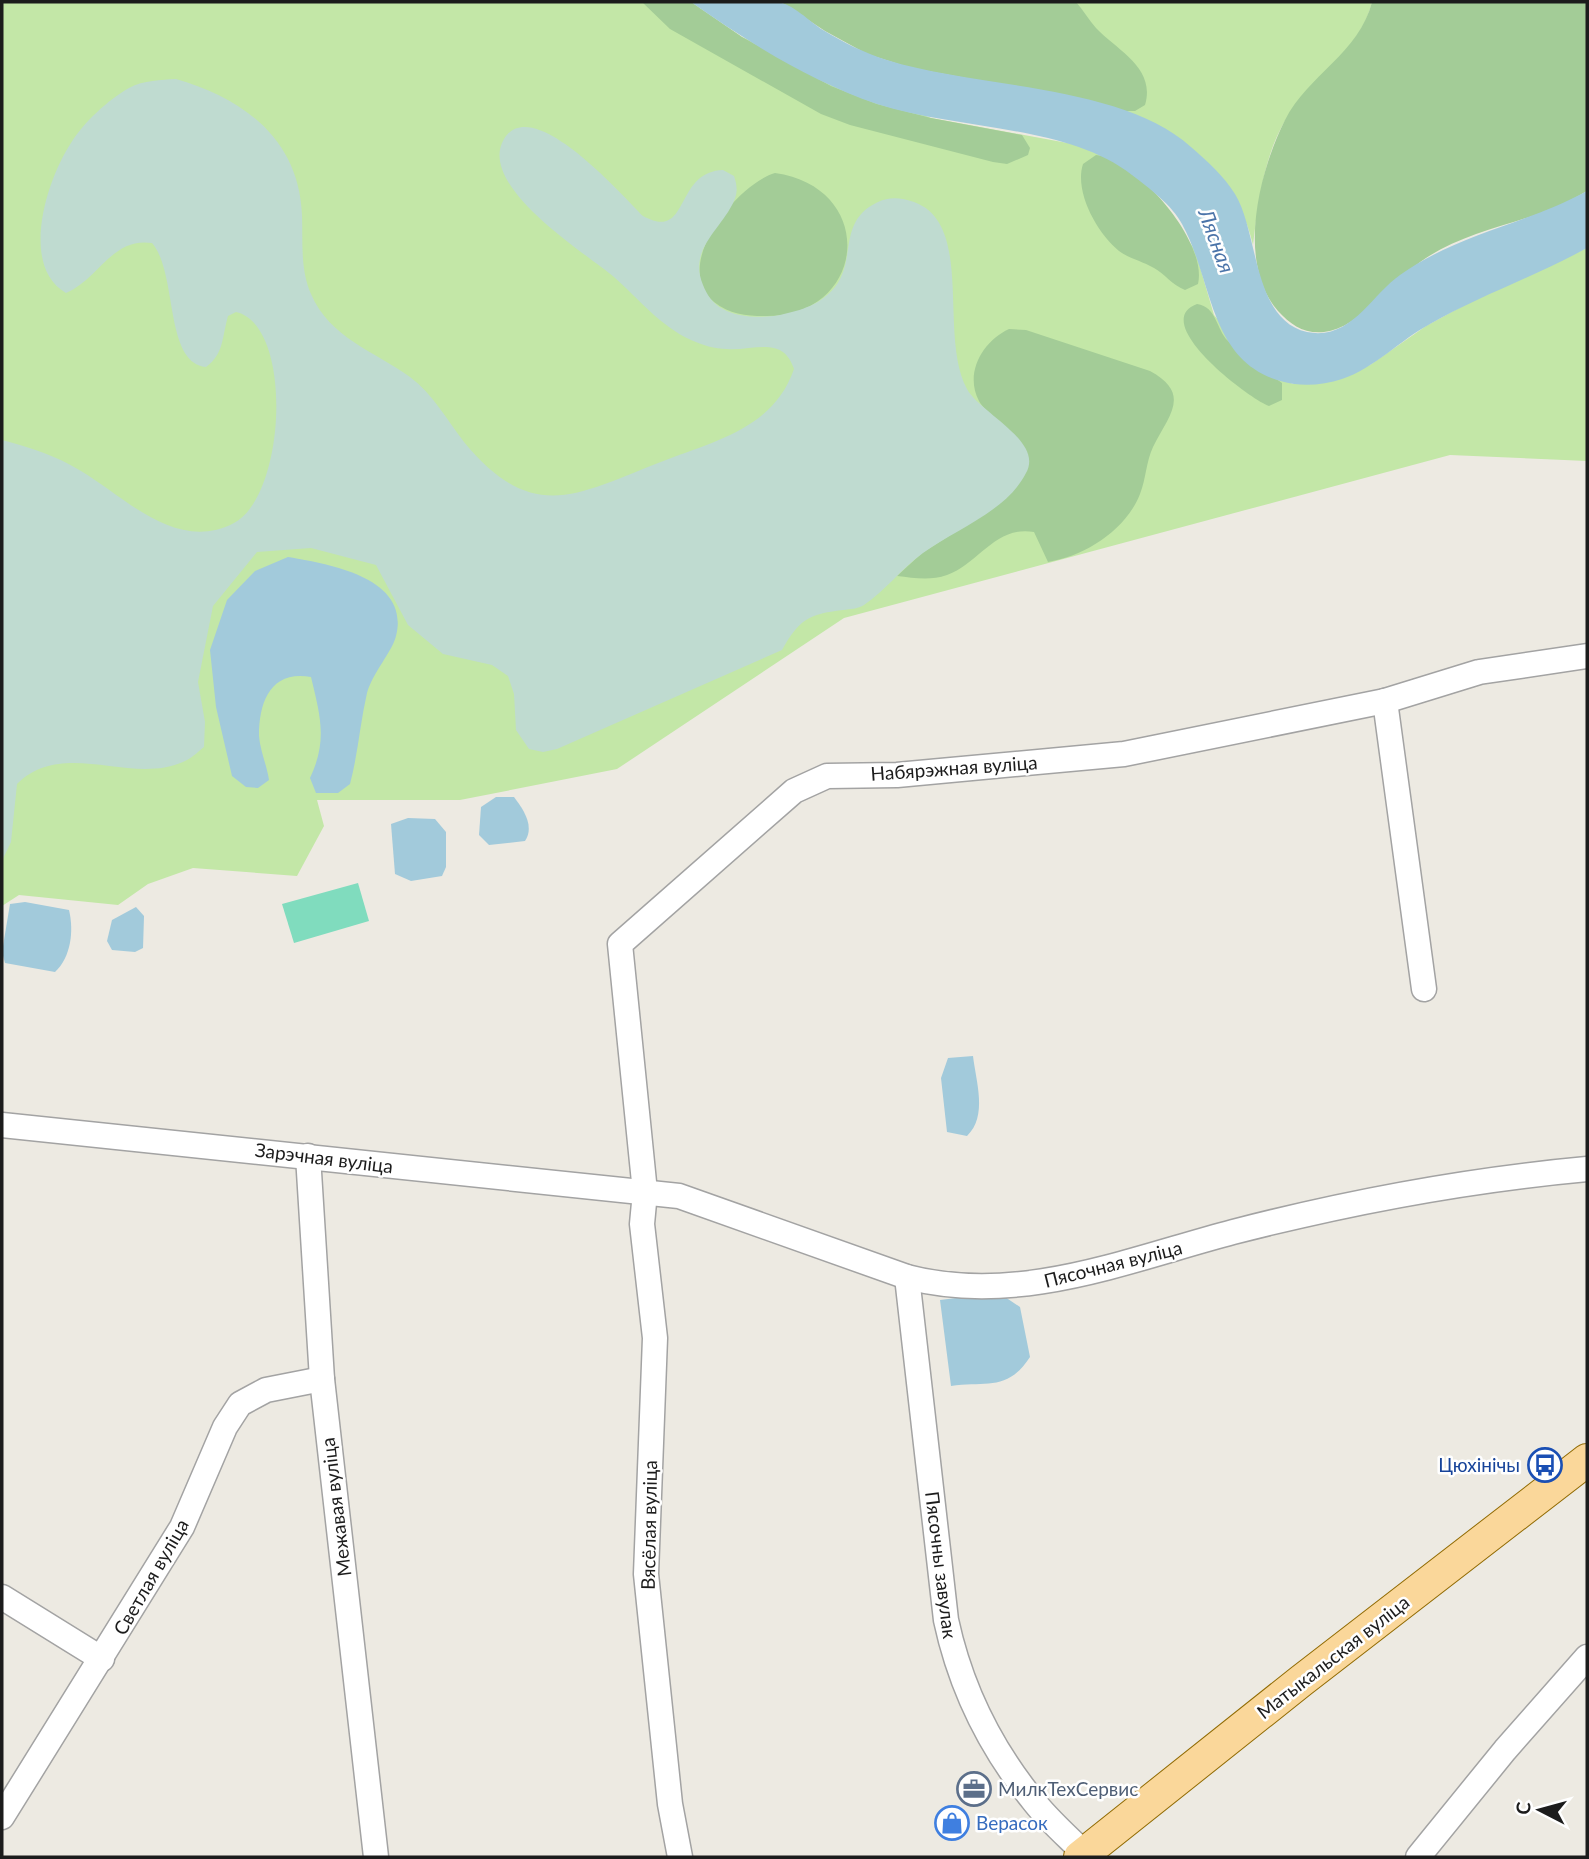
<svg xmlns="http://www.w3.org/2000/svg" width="1589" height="1859" viewBox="0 0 1589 1859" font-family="Lato,sans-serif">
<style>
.grass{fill:#c3e7a7}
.forest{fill:#a3cc97}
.wetland{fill:#bfdbd0}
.pitch{fill:#80dcbe}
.water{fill:#a2cadb}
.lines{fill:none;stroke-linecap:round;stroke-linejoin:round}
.minor-casing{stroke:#a3a3a3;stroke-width:27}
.major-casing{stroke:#916b03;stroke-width:34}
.minor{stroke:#fff;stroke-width:24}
.major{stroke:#fad79a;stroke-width:32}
.labels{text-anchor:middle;stroke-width:5;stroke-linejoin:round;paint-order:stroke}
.street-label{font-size:19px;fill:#1c1c1c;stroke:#fff}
.transit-label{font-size:19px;fill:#164399;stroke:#fff;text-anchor:end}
.service-label{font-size:19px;fill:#4e5e75;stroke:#fff;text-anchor:start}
.shop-label{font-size:19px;fill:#366cbe;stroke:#fff;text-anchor:start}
.water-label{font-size:21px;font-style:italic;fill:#4b74a9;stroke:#fff}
</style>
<rect width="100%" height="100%" fill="#edeae2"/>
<!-- grass -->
<g class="grass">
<path d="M2,2h689l51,35 189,81 142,26 31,12 54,41 37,53 19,65 53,61 27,8 76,-19 56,-39 42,-23 119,-55v213l-137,-6 -606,163 -227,151 -157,31h-143l7,26 -27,50 -104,-8 -45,16 -30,21 -99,-10 -17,11z"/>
<path d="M781,2h591c-12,50 -61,75 -86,117 -22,36 -28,85 -33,126 -12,-54 -49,-93 -96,-120z"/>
</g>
<!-- forest -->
<g class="forest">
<path d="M642,2h49l51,35 89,49 46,18 54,14 91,17 8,13 -2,7 -21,9 -14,-2 -143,-37 -29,-11 -151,-85z"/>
<path d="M781,2h295c7,8 13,18 20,26 22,23 60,40 49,77l-10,6h-10l-43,-12 -171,-31 -44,-14 -42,-23z"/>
<path d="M1372,2h215v189c-14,8 -28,16 -43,21 -39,14 -83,23 -118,46 -31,20 -65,70 -102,74 -20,2 -33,-7 -46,-21 -42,-48 -19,-139 7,-191 23,-45 74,-67 87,-118z"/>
<path d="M1096,155c41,5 112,86 102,129l-13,6c-13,-5 -20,-16 -31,-22 -12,-7 -24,-9 -35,-17 -22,-18 -45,-59 -36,-87z"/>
<path d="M775,173c104,15 92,145 -11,143 -18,0 -35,-2 -50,-14 -44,-36 23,-118 61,-129z"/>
<path d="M1197,304c20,3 19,25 31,37 17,17 35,29 54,42v17l-13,6c-21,-8 -121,-84 -72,-102z"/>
<path d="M1009,329l17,1 124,41c42,23 19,44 3,76 -7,15 -7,32 -13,47 -14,36 -55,62 -92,68l-14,-30c-38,-7 -56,32 -87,43 -17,6 -33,3 -50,1l25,-23 74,-47c-1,-16 0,-77 -4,-88 -3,-6 -10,-11 -13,-17 -15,-28 4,-60 30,-72z"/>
</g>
<!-- wetland -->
<path class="wetland" d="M176,79c69,20 123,61 126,136 1,27 -2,54 9,79 19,44 63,57 99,83 23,17 37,43 54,65 70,85 115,51 202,18 52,-20 108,-33 128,-91 -11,-34 -40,-18 -67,-20 -12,0 -25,-4 -36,-9 -31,-14 -52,-41 -77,-63 -27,-23 -138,-91 -110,-138 28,-47 119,57 139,77 48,26 30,-44 80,-46l11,6c3,9 4,16 0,25 -13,29 -46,48 -31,84 4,10 10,19 20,24 15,9 40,9 57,6 22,-5 40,-10 55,-28 22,-28 2,-66 43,-85 12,-6 24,-4 36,0 61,22 24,133 53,187 14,25 77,52 59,84 -19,38 -70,56 -103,80 -21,15 -38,38 -59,52 -6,4 -14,4 -21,5 -35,4 -44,10 -61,40l-225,99 -14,3 -14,-3 -13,-19 -2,-36 -6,-18 -16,-11 -49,-11 -35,-29 -32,-60 -65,-17 -54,4 -44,54 -15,76 7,40 -1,25c-5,4 -11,10 -17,13 -54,28 -122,-23 -170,24l-6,58 -9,19v-421c27,7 55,16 79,31 45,27 96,82 153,52 52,-27 60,-198 2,-211l-8,4c-6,21 -4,38 -22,51 -42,-4 -28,-94 -54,-124 -40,-6 -53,36 -86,50 -47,-27 -19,-114 5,-150 13,-21 37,-43 58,-55 15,-8 32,-8 47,-9z"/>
<!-- pitch -->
<path class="pitch" d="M358,883l11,38 -75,22 -12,-39z"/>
<!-- water -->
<g class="water">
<path d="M691,2c28,0 58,-2 86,0 15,1 33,20 46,28 20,12 41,23 64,30 88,28 235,24 304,87 16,14 33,29 44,47 24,39 17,125 72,138 44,9 64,-37 93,-57 57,-41 127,-51 187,-84v57c-51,28 -106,47 -157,76 -30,16 -55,44 -88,55 -15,5 -32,7 -48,5 -86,-14 -79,-100 -112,-160 -10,-19 -33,-36 -50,-49 -65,-51 -176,-45 -255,-71 -67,-23 -129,-62 -186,-102z"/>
<path d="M288,557c40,7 123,20 108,79 -4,16 -23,36 -29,57 -7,30 -9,61 -17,91l-12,9h-22l-6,-15c18,-38 10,-63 1,-101 -40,-7 -52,24 -52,59 1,14 8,30 10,44l-11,8 -12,-1 -14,-11 -16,-69 -6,-57 17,-50 28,-29z"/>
<path d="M496,797h18c9,12 21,29 11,44l-36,4 -10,-10 2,-28z"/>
<path d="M408,818l27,1 11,13v35l-4,9 -31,5 -16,-7 -4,-50z"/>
<path d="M25,902l44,8c5,21 2,47 -14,62l-50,-9 -3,-11 8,-48z"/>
<path d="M136,907l8,9 -1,32 -8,4 -23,-2 -5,-9 5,-21z"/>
<path d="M973,1056c3,26 15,60 -6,80l-20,-4 -6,-54 7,-20z"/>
<path d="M964,1297h41l15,10 10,50c-23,35 -43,24 -79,29l-11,-86z"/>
</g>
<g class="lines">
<!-- minor casing -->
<g class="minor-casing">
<g id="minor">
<path d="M1385,701l39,288"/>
<path d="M2,1125l677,71 228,81c111,29 220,-17 326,-45 116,-30 234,-52 354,-63"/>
<path d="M308,1156l14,223 54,478"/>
<path d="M907,1277l39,343c14,65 44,127 86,179 15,20 35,37 53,55"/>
<path d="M2,1597l100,62"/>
<path d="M2,1817l180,-290 43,-100 15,-23 26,-14 56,-11"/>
<path d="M680,1857l-10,-53 -24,-230 9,-236 -13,-114 3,-32 -25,-248 174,-153 33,-15 70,-1 227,-21 261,-53 94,-29 108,-16"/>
<path d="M1418,1857l87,-107 82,-93"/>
</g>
</g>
<!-- major casing -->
<g class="major-casing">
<path id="major" d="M1080,1857l221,-176 286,-221"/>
</g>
<!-- minor -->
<use href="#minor" class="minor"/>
<!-- major -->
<use href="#major" class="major"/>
</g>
<!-- icons -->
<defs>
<g id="bus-ring" transform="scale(1.75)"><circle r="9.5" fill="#fff" stroke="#1a4fb4" stroke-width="1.5"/><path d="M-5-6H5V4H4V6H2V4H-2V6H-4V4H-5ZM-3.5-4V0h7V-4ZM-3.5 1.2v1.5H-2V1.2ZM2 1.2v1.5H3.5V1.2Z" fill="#1a4fb4"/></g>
<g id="office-ring" transform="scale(1.75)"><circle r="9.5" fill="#fff" stroke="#5c6f8a" stroke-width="1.5"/><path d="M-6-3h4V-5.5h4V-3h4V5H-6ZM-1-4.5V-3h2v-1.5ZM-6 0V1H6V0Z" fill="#5c6f8a"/></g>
<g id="shop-ring" transform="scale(1.75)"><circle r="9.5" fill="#fff" stroke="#3f7fe0" stroke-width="1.5"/><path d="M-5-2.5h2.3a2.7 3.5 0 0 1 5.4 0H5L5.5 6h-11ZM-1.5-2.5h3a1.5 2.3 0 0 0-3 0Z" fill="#3f7fe0"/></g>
</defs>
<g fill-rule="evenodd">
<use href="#bus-ring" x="1545" y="1465"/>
<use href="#office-ring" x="974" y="1789"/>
<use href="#shop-ring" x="952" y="1823"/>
</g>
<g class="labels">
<!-- street labels -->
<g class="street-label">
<text transform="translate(954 768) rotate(-4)" y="7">Набярэжная вуліца</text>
<text transform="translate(324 1158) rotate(7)" y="7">Зарэчная вуліца</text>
<text transform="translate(1113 1264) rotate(-14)" y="7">Пясочная вуліца</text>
<text transform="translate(336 1507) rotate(-97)" y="7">Межавая вуліца</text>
<text transform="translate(649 1525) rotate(-89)" y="7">Вясёлая вуліца</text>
<text transform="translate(941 1565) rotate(83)" y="7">Пясочны завулак</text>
<text transform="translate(151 1577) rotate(-60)" y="7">Светлая вуліца</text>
<text transform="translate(1333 1657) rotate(-38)" y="7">Матыкальская вуліца</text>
</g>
<!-- transit labels -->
<g class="transit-label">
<text x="1520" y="1472">Цюхінічы</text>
</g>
<!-- service labels -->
<g class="service-label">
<text x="998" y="1796">МилкТехСервис</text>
</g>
<!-- shop labels -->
<g class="shop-label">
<text x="976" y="1830">Верасок</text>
</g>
<!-- water labels -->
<g class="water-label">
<text transform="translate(1216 241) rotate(70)" y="7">Лясная</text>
</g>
</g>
<!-- border -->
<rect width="1589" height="1859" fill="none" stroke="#1c1c1c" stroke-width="7"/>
<!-- north arrow -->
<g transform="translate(1540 1810) rotate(276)" stroke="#ffffff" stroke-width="5" paint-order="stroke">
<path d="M0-5L12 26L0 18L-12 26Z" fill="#1c1c1c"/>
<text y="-10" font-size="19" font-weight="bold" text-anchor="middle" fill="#1c1c1c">С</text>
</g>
</svg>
